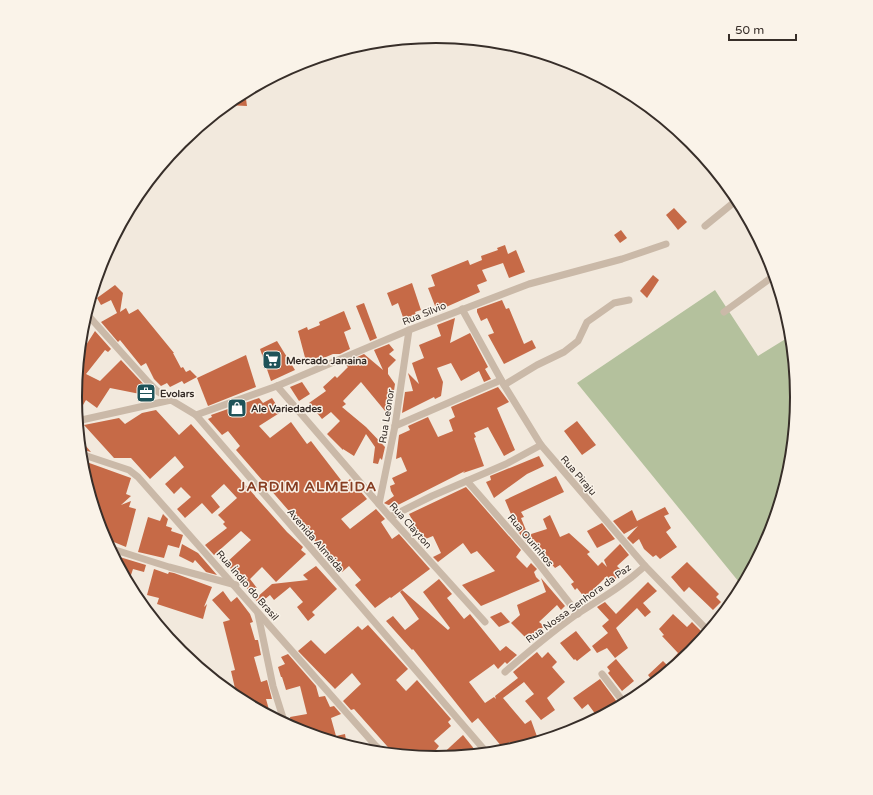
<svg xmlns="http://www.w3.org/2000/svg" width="873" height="795" viewBox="0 0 873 795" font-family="'Varela Round',sans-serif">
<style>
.green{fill:#b4c19d}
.building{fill:#c66a47}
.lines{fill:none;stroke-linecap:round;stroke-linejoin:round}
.street{stroke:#cab9a8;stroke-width:7}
.labels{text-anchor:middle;stroke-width:3;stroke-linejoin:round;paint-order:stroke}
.street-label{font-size:10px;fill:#372e29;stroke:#faf3e9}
.poi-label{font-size:10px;font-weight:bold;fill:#372e29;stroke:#faf3e9;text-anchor:start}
.district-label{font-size:14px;font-weight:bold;letter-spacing:1px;fill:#863d22;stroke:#faf3e9}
.rim{fill:none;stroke:#372e29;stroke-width:2}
</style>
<rect width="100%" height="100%" fill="#f2e9dd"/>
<!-- green -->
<path class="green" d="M715,290l43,66 34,-21 6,63 -7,70 -21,68 -27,51 -166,-204z"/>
<!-- building -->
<g class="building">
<path d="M245,92l2,14 -21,-1 10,-8z"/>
<path d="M674,208l13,14 -9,8 -12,-15z"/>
<path d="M621,230l6,8 -7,5 -6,-8z"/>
<path d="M505,245l3,9 8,-4 9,22 -16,6 -6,-15 -21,7 5,11 -10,4 3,7 -43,19 -9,-23 7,-2 -4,-11 37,-15 2,5 12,-5 -1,-4 17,-6 -1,-2z"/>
<path d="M653,275l6,5 -12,18 -7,-7z"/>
<path d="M412,283l9,27 -6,2 3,6 -13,5 -7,-20 -6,3 -5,-13z"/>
<path d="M115,285l8,8 -3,19 6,-4 3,6 9,-5 36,44h-1l8,15 2,-1 3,5 4,-2 7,7 -13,7 -2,-3 -12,6 -3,-4 -6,3 -7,-7 -8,-16 -5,3 -21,-26 -2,2 -17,-20 16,-9 -6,-13 -10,5 -4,-7z"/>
<path d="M502,300l4,9 3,-1 15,36 8,-4 4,8 -32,16 -16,-29 6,-2 -7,-15 -6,3 -4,-9v-3z"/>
<path d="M364,303l13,35 -7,3 -14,-35z"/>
<path d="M344,311l7,18 -7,3 6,17 -10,5h-7l-26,11 -9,-34 9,-4 1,3 12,-5 -1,-3z"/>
<path d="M455,318l-5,25 20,-10 18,34 -3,2 6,10 -7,3 -5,-11 -18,10 -10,-18 -14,5 6,14 -2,14 -6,3 -1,-2 -32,16 3,-21 8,-1 -5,-18 11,11 -7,-21 12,-5 -5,-13 22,-9 -4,-11z"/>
<path d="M95,331l16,18 -3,3 -3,-2 -19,24 14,7 21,-21 28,30 1,6 -40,-8 -13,20 -11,-8 -3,5 -8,-3 3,-40 6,-7 -3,-2z"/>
<path d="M277,341l18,29 -24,11 -11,-32z"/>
<path d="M389,344l5,6 -5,4 7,6 -8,8v6l7,10 -5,33 -29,-35 -18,19 3,3 -4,3 24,20 19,20 -3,13 -2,-2 -2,6 -5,-1 2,-16 -9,-13 -12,22 -11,-7v1l-16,-16 13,-13 -9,-9 -9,7 -13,-16 17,-12 -3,-4 12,-11 2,2 11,-11 -4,-4 20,-9 19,16 -9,-20z"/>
<path d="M246,355l10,32 -48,19 -11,-28z"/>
<path d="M302,382l8,12 -11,7 -9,-14z"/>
<path d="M498,387l11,15 -12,6 18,42 -11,6 -16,-29 -14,6 2,4 -2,1 10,28 -21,7 2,-2 -71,36 -8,-3 -2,-1 10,-7 -3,-5 -1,-5 5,-2 -3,-6 15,-7 -6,-14 -5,2 3,-24 11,-5 -2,-4 20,-9 10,20 15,-6 -4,-11 6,-3 -4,-10z"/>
<path d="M259,398l4,5 9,-5 9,14 -22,14 11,12 21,-16 16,22 4,-3 33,43 6,-5 17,20 -26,20 9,10 26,-20 9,10 -4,3 11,17 7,-5 31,35 -39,29 -1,-1 -15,11 -20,-23 6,-5 -12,-14 -7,6 -106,-122 4,-4 -12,-15 -6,4 -14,-16 4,-2 -1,-2z"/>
<path d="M156,410l23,25 12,-11 96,108 16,15 -2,3 5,4 -30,28 -14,-15 -12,12 7,9 -7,4 -24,-29 25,-23 -10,-9 -27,24 -9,-10 22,-17 -4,-4 2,-2 -7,-7 19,-17 -13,-14 -13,12 9,11 -8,7 -10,-11 -17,15 -8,-9 14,-12 -10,-10 -7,7 -9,-10 19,-17 -9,-11 -25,23 -19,-21h-17l-30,-33 35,-7 6,6 17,-11z"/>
<path d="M577,421l19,24 -14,10 -18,-24z"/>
<path d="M79,438l12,14 -11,-3z"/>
<path d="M539,456l5,10 -17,8 -33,24 -8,-16 5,-2 -1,-4z"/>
<path d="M81,460l50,18 -5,16 5,2 -10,9 10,-4 -2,6 7,2 -10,38 -22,-9 -2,-2z"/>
<path d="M556,476l8,16 -43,20 3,5 -3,1 7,17 19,-6 -4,-10 7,-4 10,22 9,-4 21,19 -3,2 11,12 4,-4 5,5 -3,-7 16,-16 9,11 -12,11 6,6 -11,10 -5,-6 -22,22 -8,-10 -2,2 -4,-6 3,-2 -14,-17 -5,3 -8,-9 -3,3 -4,-5 2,-2 -10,-13 -4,-2 -1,2 -8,-9 -14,-33z"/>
<path d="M466,487l55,63 -5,7 11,11 4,-5 6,6 -3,3 2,5 4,4 -59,25 -19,-21 33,-14 -18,-20 -6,3 -8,-11 -25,19 -5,-5 8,-4 -8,-17 -10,4 -14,-26z"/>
<path d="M665,507l4,7 -5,2 7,12 -5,4 11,15 -17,12 -4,-4 -3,2 -9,-8 -5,-10 -6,5 -6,-6 11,-12 -14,8 -11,-13 19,-11 5,11z"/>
<path d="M163,514l5,5 -2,7 6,2 -1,3 12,4 -4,13 -11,-3 -4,13 -26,-6 10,-35 12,4z"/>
<path d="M602,523l13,16 -18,9 -10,-17z"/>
<path d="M182,544l16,9 19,22 -11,-3 -11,-12 -2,3 -14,-7z"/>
<path d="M113,555l33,10 -2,7 -11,-3 -5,15z"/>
<path d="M687,562l32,32 -3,3 5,5 -8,8 -24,-23 -5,5 -13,-15z"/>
<path d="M316,566l21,23 -25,23 3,3 -7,6 -11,-14 6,-5 -13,-15 -16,13 -4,-5 -11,9 -4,-5 17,-15 36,-4 -5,-5z"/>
<path d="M154,569l14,5 1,-2 5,1 38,14 -8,20 3,-3 -4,15 -46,-15 2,-6 -12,-3z"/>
<path d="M541,578l24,28 -4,4 -4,-5 -18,17 5,4 -14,16 -19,-19 9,-8 -3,-10 29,-13z"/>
<path d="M439,579l13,15 -5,4 17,21 6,-5 30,37 6,-5 11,9 -10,9 -2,-2 -7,7 -4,-5 -25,18 16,21 9,-6 2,2 -1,-3 23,-18 -5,-6 24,-20 5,6 6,-6 9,10 -5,5 13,15 -18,16 8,12 -14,10 -16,-19 9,-7 -10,-12 -21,16 22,26 6,-4 8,22 -27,8 -2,-8 -8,5 -24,-29 -6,5 -59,-74 -1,1 -26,-29 7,-5 12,14 14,-11 -19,-27 2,-2 46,40 2,-2 -27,-36z"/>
<path d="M648,582l9,9 -14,12 8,9 -6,5 -8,-9 -21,20 12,20 -13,10 -8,-10 -10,5 -5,-7 16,-13 -6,-7 7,-6 -12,-13 8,-5 11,12z"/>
<path d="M223,591l8,11 6,-5 13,17 3,8 -3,1 5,17h3l3,15 -7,2 7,25 6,-2 5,19h-6l5,18 -28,-15 -1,-6 -5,1 -6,-26 4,-1 -12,-48 7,-2 -18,-20z"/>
<path d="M501,612l9,10 -11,5 -9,-10z"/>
<path d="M673,614l14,13 5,-5 14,14 -28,29 -23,19 -7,-9 15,-14 4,4 11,-12 -16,-17 2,-1 -5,-6z"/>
<path d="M368,625l40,44 -12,11 10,11 11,-11 34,39 -3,3 3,4 -17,15 5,5 -9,12 -35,-3 -41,-46 -3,1 -8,-9 18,-17 -9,-11 -17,16 -37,-38 13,-11 14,14 33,-28 4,4z"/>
<path d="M576,631l15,19 -14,11 -2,-2 -1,1 -14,-17z"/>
<path d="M288,654l28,32 3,11 6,-1 5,11 4,-1 7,8 -10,4 5,18 9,-2 2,12 -55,-18 -2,-11 17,-3 -7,-28 -14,4 -4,-13h-1l-3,-10 7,-3 -4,-7z"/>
<path d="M616,659l18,22 -12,10 -14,-18 2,-2 -3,-4z"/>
<path d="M600,679l17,23 -5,3 3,5 -16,9 -11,-15 -6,5 -9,-11z"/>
<path d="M463,735l16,20 -42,4z"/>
</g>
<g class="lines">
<!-- street -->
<g class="street">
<path d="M705,226l33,-27"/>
<path d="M462,309l42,76 37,60 104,121 64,66"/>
<path d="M724,312l51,-37"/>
<path d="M86,313l62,69 9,9 14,9"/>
<path d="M504,385l33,-20 27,-13 14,-11 9,-19 27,-19 15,-3"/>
<path d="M277,386l113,131 95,105"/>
<path d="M196,415l81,-29 132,-56 120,-46 93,-25 44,-15"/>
<path d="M77,421l94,-21 25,15 292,339"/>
<path d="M395,426l106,-46"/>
<path d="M81,454l48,16 9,7 245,277"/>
<path d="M467,481l68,78 43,55"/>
<path d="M379,504l16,-78 14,-96"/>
<path d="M390,517l42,-21 74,-32 35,-19"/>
<path d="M109,548l60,19 67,18"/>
<path d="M258,614l15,72 12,38"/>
<path d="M505,672c23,-20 47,-40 72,-58 25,-16 46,-28 68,-48"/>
<path d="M602,674l23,30"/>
<path d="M361,750l16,-3"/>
</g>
</g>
<!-- icons -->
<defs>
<g id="supermarket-square" transform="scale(1)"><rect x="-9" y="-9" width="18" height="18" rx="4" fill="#1e5359" stroke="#faf3e9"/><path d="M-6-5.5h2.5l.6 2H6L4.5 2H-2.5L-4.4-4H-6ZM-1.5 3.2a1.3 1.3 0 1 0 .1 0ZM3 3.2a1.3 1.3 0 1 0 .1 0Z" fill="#fff"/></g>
<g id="office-square" transform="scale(1)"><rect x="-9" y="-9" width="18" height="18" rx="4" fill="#1e5359" stroke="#faf3e9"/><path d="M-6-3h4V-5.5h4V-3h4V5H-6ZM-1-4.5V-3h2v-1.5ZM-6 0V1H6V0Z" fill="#fff"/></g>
<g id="shop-square" transform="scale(1)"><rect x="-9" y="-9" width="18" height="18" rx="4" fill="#1e5359" stroke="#faf3e9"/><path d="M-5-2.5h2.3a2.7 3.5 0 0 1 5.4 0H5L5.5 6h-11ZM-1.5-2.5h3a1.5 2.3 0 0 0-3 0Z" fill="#fff"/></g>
</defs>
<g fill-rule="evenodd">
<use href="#supermarket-square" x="272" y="360"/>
<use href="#office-square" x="146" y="393"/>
<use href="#shop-square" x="237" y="408"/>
</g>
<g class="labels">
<!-- street labels -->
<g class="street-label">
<text transform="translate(424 313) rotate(-22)" y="4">Rua Silvio</text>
<text transform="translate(386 416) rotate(-81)" y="4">Rua Leonor</text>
<text transform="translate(579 475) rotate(49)" y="4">Rua Piraju</text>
<text transform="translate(411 525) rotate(48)" y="4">Rua Clayton</text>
<text transform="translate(316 540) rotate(49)" y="4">Avenida Almeida</text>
<text transform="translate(531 540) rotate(50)" y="4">Rua Ourinhos</text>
<text transform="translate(248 585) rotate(49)" y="4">Rua Índio do Brasil</text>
<text transform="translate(578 603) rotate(-36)" y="4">Rua Nossa Senhora da Paz</text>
</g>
<!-- poi labels -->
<g class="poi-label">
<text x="286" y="364">Mercado Janaina</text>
<text x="160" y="397">Evolars</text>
<text x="251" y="412">Ale Variedades</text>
</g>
<!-- district labels -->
<g class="district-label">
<text x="308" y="491">JARDIM ALMEIDA</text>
</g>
</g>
<!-- crop -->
<path d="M0 0H873V795H0ZM82 397a354 354 0 1 1 708 0a354 354 0 1 1-708 0Z" fill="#faf3e9" fill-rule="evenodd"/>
<path class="rim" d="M82 397a354 354 0 1 1 708 0a354 354 0 1 1-708 0Z"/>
<!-- scale -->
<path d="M729 34v6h67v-6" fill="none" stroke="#372e29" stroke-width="2"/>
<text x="735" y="34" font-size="12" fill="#372e29" stroke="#faf3e9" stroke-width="3" paint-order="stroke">50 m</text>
</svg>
